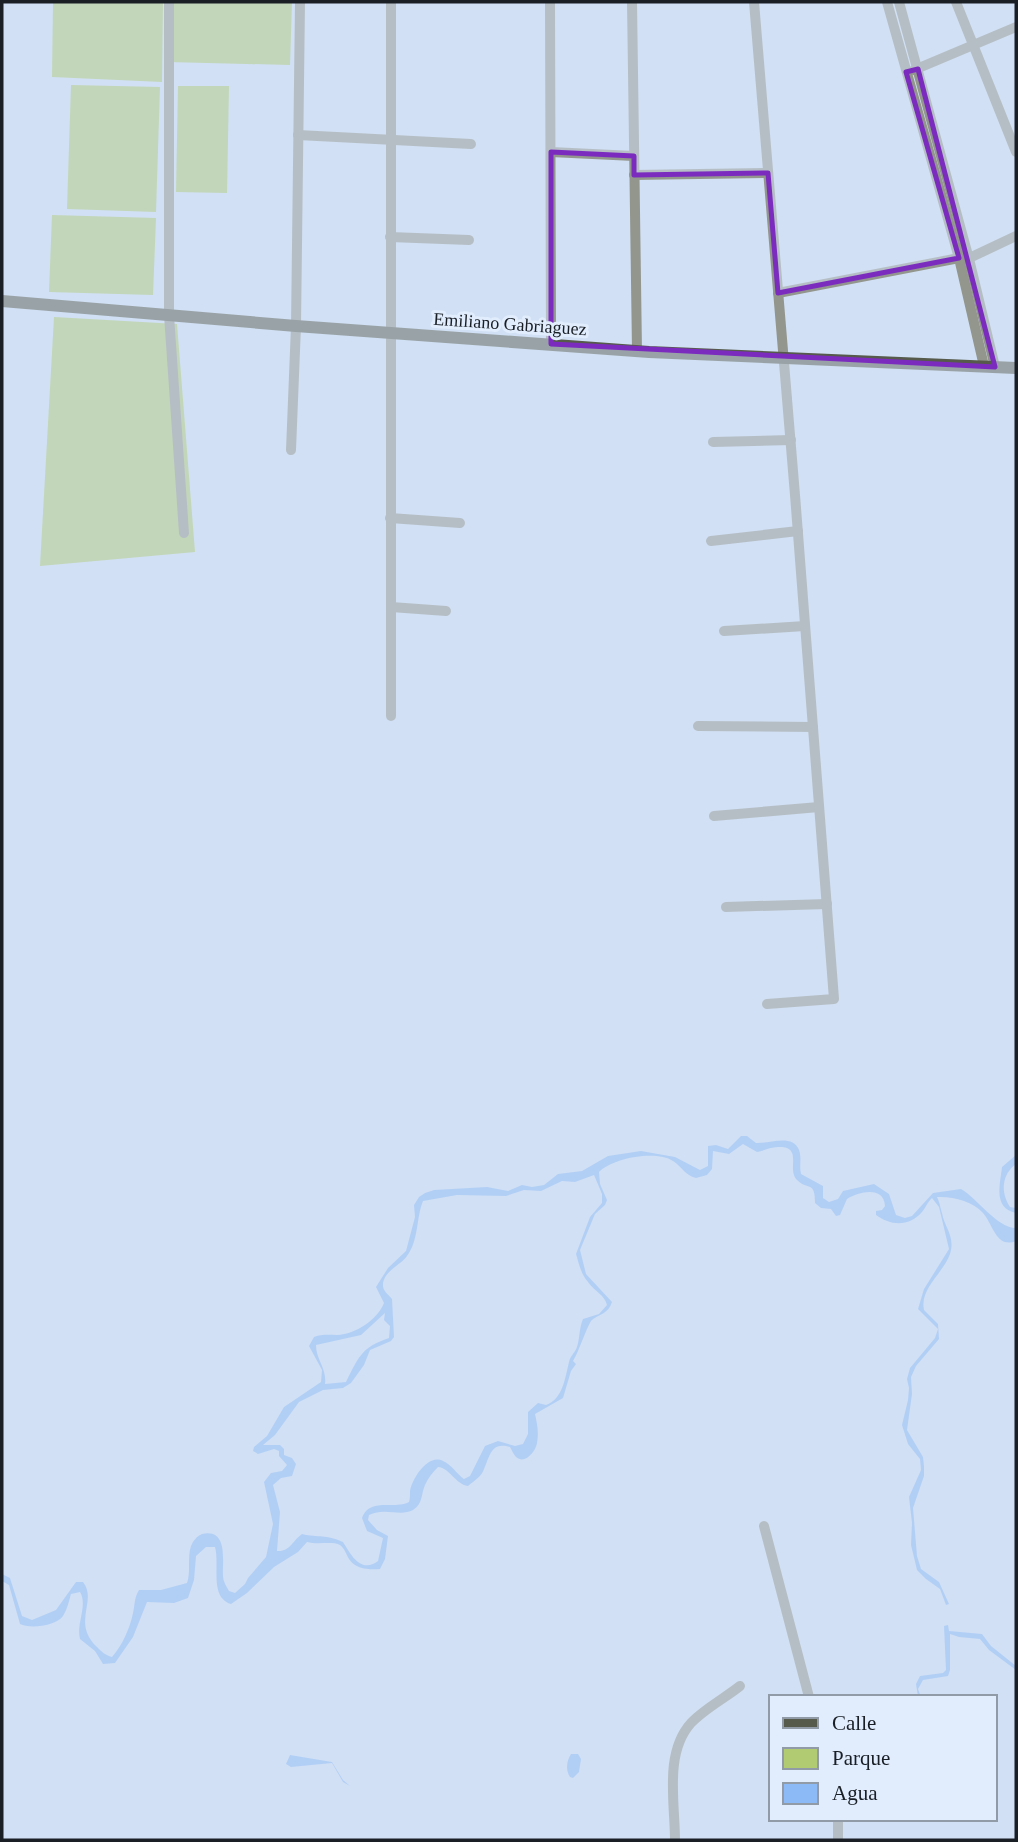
<svg xmlns="http://www.w3.org/2000/svg" width="1018" height="1842" viewBox="0 0 1018 1842" font-family="'Times New Roman',serif">
<style>
.green{fill:#b0cb71}
.water{fill:#8bbaf6;fill-rule:evenodd}
.lines{fill:none;stroke-linecap:round;stroke-linejoin:round}
.minor{stroke:#93968d;stroke-width:10}
.major{stroke:#555a4a;stroke-width:12}
.marked{fill:none;stroke:#7b2cbf;stroke-width:5;stroke-linejoin:round}
.labels{text-anchor:middle;stroke-width:6;stroke-linejoin:round;paint-order:stroke}
.street-label{font-size:18px;fill:#1a1f26;stroke:#e1edfd}
</style>
<rect width="100%" height="100%" fill="#d1e0f4"/>
<!-- green -->
<g class="green">
<path d="M53,2h110l-1,80 -110,-5z"/>
<path d="M169,2h123l-2,63 -122,-3z"/>
<path d="M71,85l89,2 -4,125 -89,-3z"/>
<path d="M178,86h51l-2,107 -51,-1z"/>
<path d="M52,215l104,3 -3,77 -104,-3z"/>
<path d="M54,317l123,7 18,228 -155,14z"/>
</g>
<!-- water -->
<g class="water">
<path d="M741,1136h6l9,7c12,1 37,-10 43,7 3,8 0,16 2,24l22,12v12l6,4 9,-3 5,-8 31,-7 15,10 7,21 9,3 7,-2 21,-23 28,-4c17,10 36,39 55,39v13c-20,8 -23,-17 -33,-28 -10,-12 -31,-17 -46,-16 3,6 3,10 5,16 2,13 12,22 9,37 -4,21 -32,37 -27,60l14,14 1,15 -23,27 -5,11 1,17 -5,36 16,27 1,9v10l-11,32 4,48 4,13 18,13 10,22 -3,1 -6,-16 -14,-10 -9,-9 -6,-25 1,-22 -3,-26 12,-27 -1,-11 -12,-15 -6,-19 6,-25 1,-12 -2,-9 3,-11 25,-30 3,-9 -20,-20 6,-20 25,-40 -10,-42 -7,-9c-5,5 -6,9 -10,14 -13,15 -31,14 -46,3v-4l6,-1 3,-4c-1,-20 -25,-15 -38,-7l-7,16 -4,1 -5,-7 -10,-1 -6,-5c0,-23 -7,-12 -18,-23 -11,-11 7,-34 -19,-33 -8,0 -14,4 -21,5l-14,-8 -14,10 -16,-3 -1,18 -5,6 -11,3c-11,-3 -14,-11 -23,-17 -17,-11 -60,-3 -74,11l1,12 7,16 -2,5 -10,9 -15,36 6,24 26,28c-4,12 -11,11 -20,18 -4,3 -13,32 -19,41l3,3 -5,7 -8,27 -28,16c2,9 4,18 2,29 -1,8 -12,22 -21,14 -3,-3 -4,-7 -6,-10 -19,-6 -20,9 -26,22 -2,7 -10,12 -16,17 -13,-2 -18,-18 -30,-19 -5,5 -10,11 -13,18 -4,9 -2,19 -12,25 -13,7 -28,-3 -44,5l-1,5 9,10 11,6 -3,23 -5,10c-11,1 -25,0 -31,-10 -3,-5 -4,-10 -9,-14 -7,-4 -23,0 -33,-3l-9,10 -24,15 -27,26 -16,11c-22,-7 -11,-39 -16,-57h-9l-10,9 -2,24 -6,18 -14,5 -27,-1 -14,35 -18,26 -12,1 -8,-13 -15,-12c-4,-15 8,-34 0,-47l-9,2c-2,7 -4,16 -8,22 -7,10 -33,13 -43,8l-11,-39 -7,-4v-7l8,4 12,38 10,4 24,-10 20,-28h7c15,19 -12,40 14,65 5,5 8,8 15,10 10,-11 18,-29 21,-44 2,-8 1,-15 6,-23h22l26,-7c4,-11 0,-25 4,-37 2,-5 6,-10 11,-12 27,-6 20,29 21,42 0,5 3,10 6,15l6,2 10,-9 3,-6 18,-21 7,-33 -9,-42 7,-9 11,-2 5,-6 -8,-9v-5l-5,-2 -16,5 -5,-3 1,-4 13,-11 17,-29 37,-25 1,-12 -13,-24 5,-9c8,-3 15,-2 23,-2 19,-1 40,-15 47,-32l-8,-16 12,-19 18,-17 9,-34 -1,-12 5,-8 6,-4 9,-3 53,-3 21,4 14,-6 10,2 12,-2 14,-11 24,-3 26,-15 33,-5 34,6 25,13 8,-4v-20l8,-1 12,4zM594,1175l8,19v9l-12,14 -14,37c3,10 5,20 12,28 7,10 16,12 19,23l-8,9 -16,5c-4,9 -3,19 -6,28 -2,6 -7,9 -8,15 -4,16 -6,37 -23,43l-8,-2 -10,9v22l-5,10 -8,2 -17,-5 -13,5 -15,30 -6,3c-7,-5 -13,-15 -21,-18 -15,-8 -31,18 -33,30 0,4 0,8 -1,11 -15,8 -39,-5 -47,16l5,13 16,7 -5,23c-17,13 -27,-6 -35,-19 -17,-8 -24,-4 -41,-8 -9,6 -12,18 -25,17l3,-39 -7,-27 8,-7 11,-2 4,-12 -4,-6 -8,-3v-6l-4,-4h-17l12,-10 24,-33 24,-12 20,-2 8,-5 13,-18 6,-15 21,-9 3,-4 -2,-38c-3,-4 -9,-8 -9,-13 -1,-14 18,-21 24,-30 12,-16 9,-38 16,-55l34,-6 49,1 18,-6 17,1 21,-10 13,1zM385,1313l-1,7 6,6 -1,12c-27,9 -30,18 -43,44l-21,2c2,-16 -9,-24 -9,-39l45,-10z"/>
<path d="M1016,1155v9c-14,10 -16,28 -6,43l6,1v5c-23,-5 -16,-28 -14,-46z"/>
<path d="M948,1625l1,6 33,3 9,12 25,20v4l-27,-20 -9,-11 -21,-2 -9,-3v36l-2,6 -25,4 -5,9 3,8h-3l-2,-13 4,-8 23,-3 3,-3 -2,-44z"/>
<path d="M571,1754h7l3,5 -2,13 -6,6 -3,-1c-5,-7 -3,-17 1,-23z"/>
<path d="M290,1755l42,7 11,18 7,6 -7,-4 -11,-19 -41,4 -5,-3z"/>
</g>
<g class="lines">
<!-- minor -->
<g class="minor">
<path d="M169,2v313l15,218"/>
<path d="M391,2v714"/>
<path d="M550,2l1,342"/>
<path d="M632,2l5,349"/>
<path d="M754,2l41,493 39,504 -67,5"/>
<path d="M887,2l72,256 25,108"/>
<path d="M899,2l70,257 26,108"/>
<path d="M956,2l60,150"/>
<path d="M914,70l102,-43"/>
<path d="M298,135l173,9"/>
<path d="M551,152l83,4"/>
<path d="M634,175l134,-2"/>
<path d="M390,237l79,3"/>
<path d="M963,261l53,-25"/>
<path d="M778,293l181,-35"/>
<path d="M713,442l78,-2"/>
<path d="M291,450l5,-124 4,-324"/>
<path d="M390,518l70,5"/>
<path d="M711,541l87,-10"/>
<path d="M391,607l55,4"/>
<path d="M724,631l81,-5"/>
<path d="M698,726l115,1"/>
<path d="M714,816l105,-9"/>
<path d="M726,907l101,-3"/>
<path d="M764,1526l45,171"/>
<path d="M838,1819v21"/>
<path d="M675,1840c0,-37 -11,-87 16,-117 13,-14 34,-25 49,-37"/>
</g>
<!-- major -->
<path class="major" d="M2,301l294,25 353,26 367,16"/>
</g>
<!-- marked area -->
<path d="M0 0H1018V1842H0ZM918,69l77,298 -444,-23v-192l83,4v19l134,-2 10,120 181,-35 -53,-186z" fill="#d1e0f4" fill-opacity=".55" fill-rule="evenodd"/>
<path class="marked" d="M918,69l77,298 -444,-23v-192l83,4v19l134,-2 10,120 181,-35 -53,-186z"/>
<g class="labels">
<!-- street labels -->
<g class="street-label">
<text transform="translate(510 324) rotate(4)" y="6">Emiliano Gabriaguez</text>
</g>
</g>
<!-- border -->
<rect width="1018" height="1842" fill="none" stroke="#1a1f26" stroke-width="7"/>
<!-- legend -->
<rect x="769" y="1695" width="228" height="126" fill="#e1edfd" stroke="#919ba7" stroke-width="2"/>
<rect x="783" y="1718" width="35" height="10" fill="#555a4a" stroke="#919ba7" stroke-width="2"/>
<text x="832" y="1730" font-size="21" fill="#1a1f26">Calle</text>
<rect x="783" y="1748" width="35" height="21" fill="#b0cb71" stroke="#919ba7" stroke-width="2"/>
<text x="832" y="1765" font-size="21" fill="#1a1f26">Parque</text>
<rect x="783" y="1783" width="35" height="21" fill="#8bbaf6" stroke="#919ba7" stroke-width="2"/>
<text x="832" y="1800" font-size="21" fill="#1a1f26">Agua</text>
</svg>
